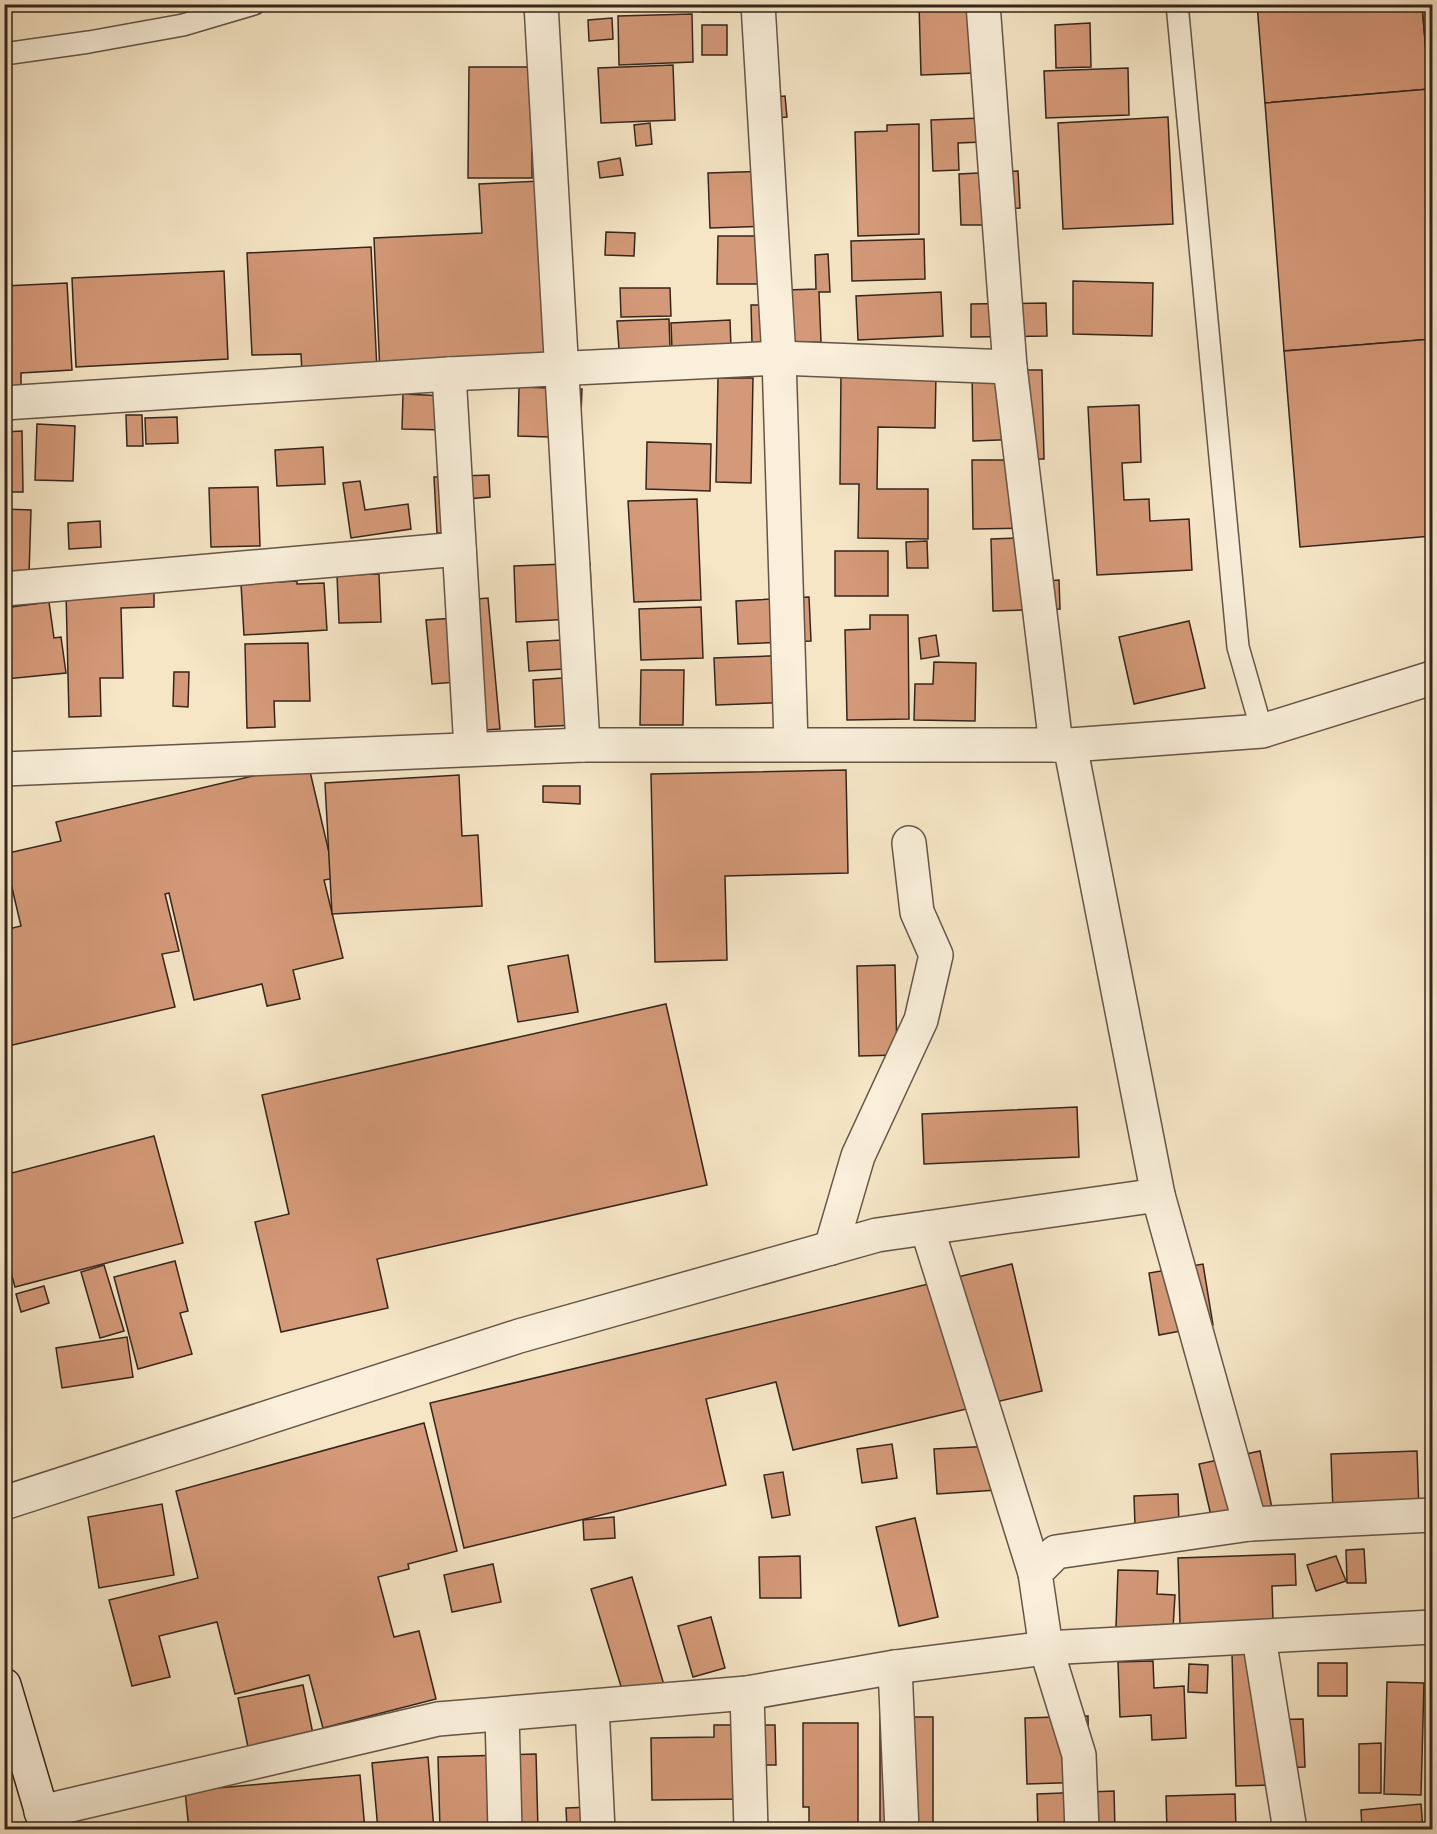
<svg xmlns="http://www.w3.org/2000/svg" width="1437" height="1834" viewBox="0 0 1437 1834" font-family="'Libre Caslon Text',serif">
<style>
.building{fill:#d49978;stroke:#35251d;stroke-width:1.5}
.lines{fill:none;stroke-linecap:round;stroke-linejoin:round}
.lane-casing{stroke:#655547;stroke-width:24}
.street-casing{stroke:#655547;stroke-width:36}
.secondary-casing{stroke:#35251d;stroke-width:36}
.lane{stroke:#f9efda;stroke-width:21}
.street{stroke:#f9efda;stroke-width:33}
.secondary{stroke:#f9efda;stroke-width:33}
</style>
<rect width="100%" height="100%" fill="#f6e6c6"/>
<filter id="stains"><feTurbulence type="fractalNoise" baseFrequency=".00333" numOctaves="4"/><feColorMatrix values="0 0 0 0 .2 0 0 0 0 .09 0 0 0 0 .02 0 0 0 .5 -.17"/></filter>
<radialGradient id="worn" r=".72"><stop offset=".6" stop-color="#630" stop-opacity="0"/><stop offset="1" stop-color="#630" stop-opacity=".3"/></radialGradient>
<!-- building -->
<g class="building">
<rect x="462" y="4" width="63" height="6"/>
<path d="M629,4h59v6l-59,1z"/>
<rect x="702" y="4" width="62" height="8"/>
<path d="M919,4h54l3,69 -55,2z"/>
<path d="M1048,4h72v3l-72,1z"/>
<path d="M1257,4h165l7,85 -164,14z"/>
<path d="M1422,4h10v85h-3z"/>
<path d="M692,14l1,48 -74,3 -1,-49z"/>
<path d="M612,18l1,21 -24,2 -1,-21z"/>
<path d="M1090,23l1,44 -35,1 -1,-43z"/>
<rect x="702" y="25" width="25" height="30"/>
<path d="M673,65l2,55 -74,3 -3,-55z"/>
<path d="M469,67h63l27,78h-27v33h-64z"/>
<path d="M1128,68l1,47 -83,3 -2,-47z"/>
<path d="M1429,89h3v48z"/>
<path d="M1429,89l3,48v202l-148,12 -19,-248z"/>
<path d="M785,96l2,21 -24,2 -1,-21z"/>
<path d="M1168,117l5,107 -110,5 -5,-106z"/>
<path d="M981,118l1,24 -24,1 1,27 -26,1 -2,-51z"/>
<path d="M650,123l2,21 -16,2 -2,-21z"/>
<path d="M919,124v110l-61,2 -3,-104 32,-1v-6z"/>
<path d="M620,158l3,17 -23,3 -2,-16z"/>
<path d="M772,171l1,55 -63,2 -2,-55z"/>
<path d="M1018,171l2,37 -36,2 1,15h-24l-2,-51z"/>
<path d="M542,181l23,177 -185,15 -6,-135 108,-5 -3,-49z"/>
<path d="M606,232l29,1 -1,23 -29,-1z"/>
<path d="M718,236h61l-1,48h-61z"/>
<path d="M924,239l1,40 -73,2 -1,-40z"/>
<path d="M371,247l6,123 -75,3 -1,-19 -49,1 -5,-102z"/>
<path d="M828,254l2,38h-11l2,50 -33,1 -2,-53 30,-1 -1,-34z"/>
<path d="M224,271l4,88 -152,8 -4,-89z"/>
<path d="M1073,281l80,2 -1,53 -79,-2z"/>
<path d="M67,283l5,87 -51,3v13l-17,1v-101z"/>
<path d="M620,288h50l1,28 -50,1z"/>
<path d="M941,292l2,44 -85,4 -2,-44z"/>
<path d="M1046,303l1,33 -76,1v-33z"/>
<path d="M751,305h24l1,38 -24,1z"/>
<path d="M669,319l1,28 -51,2 -2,-28z"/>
<path d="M730,320l1,28 -59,2 -1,-27z"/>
<path d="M1432,339v197l-132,11 -16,-196z"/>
<path d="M972,370h70l2,89h-8l1,69 -64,1 -1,-69h56v-21l-55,2z"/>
<path d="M841,371l95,2 -1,55 -57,-1 -1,62h51v50l-70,-1 1,-54h-19z"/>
<path d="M718,378h35l-2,105 -35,-1z"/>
<path d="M519,387l63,2 -2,49 -62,-2z"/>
<path d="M403,394l43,2 -1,34 -43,-1z"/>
<path d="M1139,405l2,57 -19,1 2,37 25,-1 1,22 39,-2 3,51 -95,5 -9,-168z"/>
<path d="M126,415h16l1,31h-16z"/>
<path d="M177,417l1,26 -32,1 -1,-26z"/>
<path d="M37,424l38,2 -2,55 -38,-1z"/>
<path d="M22,431l1,61h-19v-60z"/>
<path d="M647,442l64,2 -1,47 -64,-2z"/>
<path d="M323,447l2,37 -48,2 -2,-36z"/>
<path d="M489,475l1,22 -24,2 2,33 -31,1 -3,-56z"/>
<path d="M360,481l5,29 43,-6 3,25 -60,9 -8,-55z"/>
<path d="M258,487l2,59 -49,1 -2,-59z"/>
<path d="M697,499l4,101 -67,2 -6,-101z"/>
<path d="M4,509l27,1 -2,65h-25z"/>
<path d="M100,521l1,26 -32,2 -1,-26z"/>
<path d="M1044,537l2,44 13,-1 1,29 -67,2 -2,-72z"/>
<path d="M927,541l1,27h-21l-1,-26z"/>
<rect x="835" y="551" width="53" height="45"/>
<path d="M590,563l2,55 -76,4 -2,-56z"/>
<path d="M379,574l2,48 -42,1 -2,-48z"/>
<path d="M297,581v3l27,-1 3,47 -83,5 -3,-51z"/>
<path d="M154,589v18l-33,1 2,70h-23l1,38 -32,1 -3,-125z"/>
<path d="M809,597l2,44 -73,3 -2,-43z"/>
<path d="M488,598l12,131 -16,1 -4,-50 -48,4 -6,-64 29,-2 -1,-17z"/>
<path d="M49,602l5,36 7,-1 5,36 -60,6 -2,-71z"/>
<path d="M701,607l2,51 -62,2 -2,-51z"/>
<path d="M870,615h38l1,104 -62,1 -2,-90 25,-1z"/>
<path d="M1189,621l16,67 -71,16 -15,-67z"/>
<path d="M936,635l3,21 -18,3 -2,-21z"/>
<path d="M562,640l2,29 -35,2 -2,-29z"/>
<path d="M308,643l2,58h-36l1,26 -28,1 -2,-84z"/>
<path d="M795,655l2,47 -81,3 -2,-47z"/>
<path d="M934,662l42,1 -1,58 -61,-1 1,-36h18z"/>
<path d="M641,670h43l-1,55h-43z"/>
<path d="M174,672h15l-1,35 -15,-1z"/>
<path d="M592,676l3,48 -60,3 -2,-47z"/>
<path d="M308,763l27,115 -11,2 19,78 -50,12 7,29 -33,7 -5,-22 -68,16 -25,-107 -4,1 14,57 -17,3 13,53 -171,40v-117l17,-4 -17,-72 57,-13 -5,-19z"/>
<path d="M846,770l2,103 -123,3 2,84 -72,2 -4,-188z"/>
<path d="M459,775l3,61 16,-1 4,71 -150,8 -7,-131z"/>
<path d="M543,786h37v18l-37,-2z"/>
<path d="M568,955l10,57 -60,10 -10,-56z"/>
<path d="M895,965l2,90 -38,1 -2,-90z"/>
<path d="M666,1004l41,181 -330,74 11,49 -107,24 -26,-110 34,-8 -27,-119z"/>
<path d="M1077,1107l2,50 -155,7 -2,-50z"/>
<path d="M154,1136l29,107 -168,44 -11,-40v-72z"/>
<path d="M175,1261l13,50 -8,2 12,41 -54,15 -24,-92z"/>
<path d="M1012,1264l30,127 -249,59 -17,-68 -70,17 20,86 -262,63 -34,-145z"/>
<path d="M1203,1264l10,61 -54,10 -10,-62z"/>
<path d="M104,1265l20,66 -24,7 -19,-66z"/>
<path d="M44,1286l5,17 -28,9 -5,-18z"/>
<path d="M127,1337l6,40 -71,11 -6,-40z"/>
<path d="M424,1423l33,128 -49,13 1,5 -31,8 16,60 25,-6 17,68 -113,29 -14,-53 -74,19 -18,-72 -58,14 11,41 -38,9 -23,-86 89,-22 -22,-87z"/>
<path d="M892,1444l5,34 -35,5 -5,-34z"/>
<path d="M993,1446l4,44 -60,4 -3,-45z"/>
<path d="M1260,1451l12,57 -60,12 -13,-56z"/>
<path d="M1417,1451l2,59 -86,2 -2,-58z"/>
<path d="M783,1472l7,43 -18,3 -8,-43z"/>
<path d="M1178,1494l1,30 -44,2 -1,-30z"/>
<path d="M162,1504l12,71 -75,13 -11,-71z"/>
<path d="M614,1517l1,21 -31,2 -1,-20z"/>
<path d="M915,1518l23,99 -39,9 -23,-99z"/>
<path d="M1364,1549l2,34h-19l-1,-33z"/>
<path d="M1295,1554l1,31 -24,1 1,34 -93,4 -2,-66z"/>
<path d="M800,1556l1,42h-41l-1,-41z"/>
<path d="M1336,1556l10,25 -30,10 -9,-26z"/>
<path d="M493,1564l8,38 -49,10 -8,-37z"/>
<path d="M1118,1570l40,1 -1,23 18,1 -2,33 -57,-1z"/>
<path d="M632,1577l32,108 -40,11 -33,-107z"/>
<path d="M711,1617l14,51 -32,9 -15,-51z"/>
<path d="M1257,1653l2,67 44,-1 2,48 -32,1 1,17 -38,1 -4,-132z"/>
<path d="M1153,1661l1,27 30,-2 2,52 -34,2 -1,-25 -31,2 -2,-55z"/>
<rect x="1318" y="1663" width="29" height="33"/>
<path d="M1189,1664l19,1 -1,28 -19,-1z"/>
<path d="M1387,1682l37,1 -3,112 -37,-1z"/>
<path d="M303,1685l10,49 -65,13 -10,-49z"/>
<path d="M1088,1716l1,66 -62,2 -2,-66z"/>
<rect x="880" y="1717" width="53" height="113"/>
<path d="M803,1723h55v107h-49v-23h-6z"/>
<path d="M714,1725h61l1,40h-29v34l-95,1 -1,-62 63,-1z"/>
<path d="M1381,1743v50h-22v-49z"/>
<path d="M536,1754l2,76h-98l-2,-73z"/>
<path d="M428,1757l6,73h-56l-6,-67z"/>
<path d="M360,1775l5,55h-176l-4,-39z"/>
<path d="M1114,1791l1,39h-77l-1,-36z"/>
<path d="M1235,1794l1,36h-69l-1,-34z"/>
<path d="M1421,1804l2,26h-61l-1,-20z"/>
<path d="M592,1807v23h-25l-1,-22z"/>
</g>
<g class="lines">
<!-- lane casing -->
<g class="lane-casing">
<g id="lane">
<path d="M1177,4l61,643 24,84"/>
<path d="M4,54l85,-12 94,-17 71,-21"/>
</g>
</g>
<!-- street casing -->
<g class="street-casing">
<g id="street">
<path d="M541,4l42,741"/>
<path d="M758,4l21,354 12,385"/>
<path d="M983,4l27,363 46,378"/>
<path d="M449,374l22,375"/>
<path d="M4,403l445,-29 330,-16 231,9"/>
<path d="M4,589l455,-40"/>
<path d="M1070,745l88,450 92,329"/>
<path d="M4,769l579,-24h487l192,-14 170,-53"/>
<path d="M927,1228l108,345"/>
<path d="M831,1248l27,-92 63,-136 15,-65 -19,-43 -8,-69"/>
<path d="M4,1503l515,-167 358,-101 281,-40"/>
<path d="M1259,1638l31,192"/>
<path d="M895,1667l7,163"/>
<path d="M747,1693l4,137"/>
<path d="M592,1706l6,124"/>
<path d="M502,1714l3,116"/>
<path d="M41,1812l397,-93 309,-26 148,-26 151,-19 386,-21"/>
<path d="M1082,1830l-3,-75 -33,-107 -11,-75 21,-21 194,-28 182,-9"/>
</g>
</g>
<!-- secondary casing -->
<g class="secondary-casing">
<path id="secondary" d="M4,1685l43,145"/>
</g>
<!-- lane -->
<use href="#lane" class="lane"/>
<!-- street -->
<use href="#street" class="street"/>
<!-- secondary -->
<use href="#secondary" class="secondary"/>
</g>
<!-- margin -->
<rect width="1437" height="1834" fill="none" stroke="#f6e6c6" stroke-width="24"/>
<rect x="6" y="6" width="1425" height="1822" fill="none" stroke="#35251d" stroke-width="3"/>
<rect x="12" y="12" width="1413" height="1810" fill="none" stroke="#35251d" stroke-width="1.5"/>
<rect width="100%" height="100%" filter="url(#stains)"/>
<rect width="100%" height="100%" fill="url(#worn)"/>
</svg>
